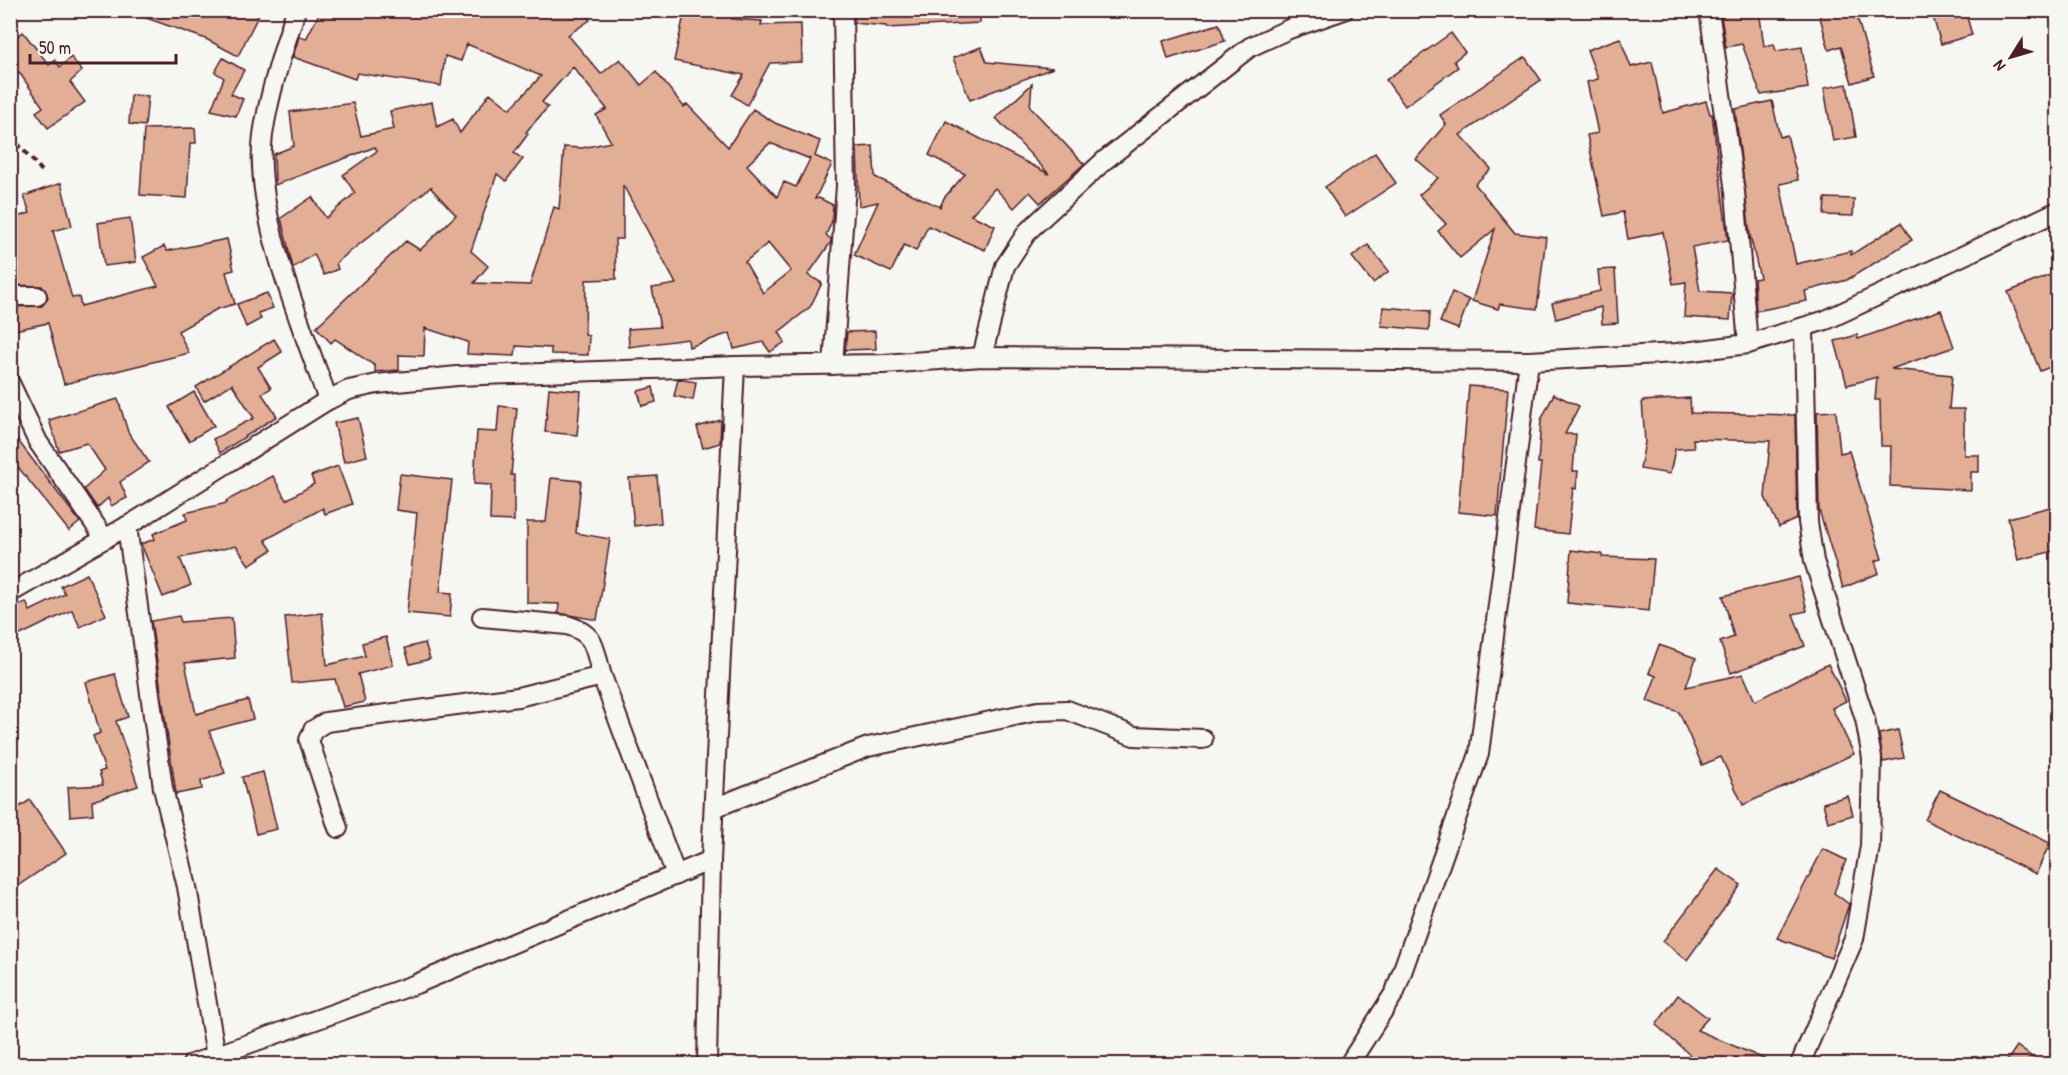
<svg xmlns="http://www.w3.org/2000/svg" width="2068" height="1075" viewBox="0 0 2068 1075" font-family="'Patrick Hand',sans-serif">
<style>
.building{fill:#e2ae95;stroke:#4a1f2b;stroke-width:1.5;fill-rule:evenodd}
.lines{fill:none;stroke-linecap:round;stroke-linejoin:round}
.minor-casing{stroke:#4a1f2b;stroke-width:22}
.path{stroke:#4a1f2b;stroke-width:4;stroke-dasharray:6 4.5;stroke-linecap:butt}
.minor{stroke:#f6f6f2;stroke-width:18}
</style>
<rect width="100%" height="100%" fill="#f6f6f2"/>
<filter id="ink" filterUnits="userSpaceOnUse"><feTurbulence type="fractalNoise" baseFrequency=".0167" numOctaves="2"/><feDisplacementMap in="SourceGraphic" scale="12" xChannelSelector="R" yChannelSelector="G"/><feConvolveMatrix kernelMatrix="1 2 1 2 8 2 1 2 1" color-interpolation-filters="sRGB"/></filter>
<g filter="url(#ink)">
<!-- building -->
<g class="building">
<path d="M132,10h129l-23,46 -32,-17 -74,-26z"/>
<path d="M321,10h263l6,10 -22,15 33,39 19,-15 21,26 15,-13 28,35 3,-3 41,43 25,-38 22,14 45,18 -5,15 17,8 -17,35 4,-1 14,7 -1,16 -6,14 5,4v3l-23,33 14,8 -12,24 -31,25 6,10 -15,10 -7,-10 -29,7 -4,-16 -41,14 -1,-8 -59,8 -1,-18 32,-2 -8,-39 24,-4 -53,-99v54h-8l1,40 -30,1 -1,55 4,1 -1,19 -37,-1v-6l-35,-2 -1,10 -48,-2 1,-12 -43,-14 -1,28 -25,-1v15l-24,2v-6l-40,-27 -4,4 -15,-16 90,-86 14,9 36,-35 -25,-27 1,-2 -96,77 2,6 -14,6 -10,-21 -21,14 -12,-50 31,-21 14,21 29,-25 -12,-18 34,-24 -2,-4 -100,38 -1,-31 20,-8 -4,-34 63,-9 8,33 33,-7 -4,-18 42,-9 5,25 16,-8 7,14 30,-40 20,16 31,-33 -74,-32 -6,17 -16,-5 -4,30 -84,-13 -2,6 -62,-22 6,-21 7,3zM573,67l34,42 -11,6 15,27 -29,6 -18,-1 -5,62 -5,-2 -24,78 -56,-2 14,-17 -17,-15 26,-77 9,7 17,-22 -9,-6 14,-19 -2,-2 22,-25 -6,-5zM770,143l40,16 -14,28 -12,-5 -7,15 -30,-32zM768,243l23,28 -28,22 -18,-31z"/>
<path d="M685,10h47v9l30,2 -1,4 40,-1 1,38 -32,1 -23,42 -15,-10 12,-20 -70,-14z"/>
<path d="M854,10h126v13l-93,5 -1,-2 -32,-3z"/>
<path d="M1720,10h39l5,36 10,-2 2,7 26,-4 6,41 -47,7 -19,-51 -16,3z"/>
<path d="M1818,10h37l19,66 -22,7 -11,-37 -12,4z"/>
<path d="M1931,10h34l7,25 -31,9z"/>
<path d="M1219,24l6,17 -57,18 -5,-18z"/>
<path d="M23,32l26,33 6,-5 5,7 11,-10 11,14 -12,11 15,20 -37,26 -12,-16 7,-5 -24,-35 -9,7v-37z"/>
<path d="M1451,33l14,19 -11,9 4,6 -53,39 -19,-26z"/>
<path d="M1620,38l11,29 21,-5 11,51 43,-12 4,13h2l16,126 -36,7 8,44 32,2 -2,27 -46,-3 2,-35 -13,2 -10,-52 -35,7 -5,-27 -19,4 -17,-81 11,-2 -11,-51 11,-3 -11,-29z"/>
<path d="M981,47l6,15 66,6 -83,32 -17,-42z"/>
<path d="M1525,57l16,23 -81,55 31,34 -16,15 40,49 31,4 -9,72 -37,-5 -2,5 -26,-8 23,-72 -35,29 -22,-27 8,-7 -27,-29 19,-17 -22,-19 30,-35 -6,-9z"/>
<path d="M223,58l21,12 -13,24 12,5 -7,17 -25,-6 13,-32 -9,-6z"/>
<path d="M1032,84l-2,23 54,57 -8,7 -36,32 -10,-11 -16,16 -19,-20 -24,27 24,11 -10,24 -57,-24 -12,25 -12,-6 -13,27 -37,-17 24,-53 -19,4 -2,-59 16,-1 2,31 65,30 4,-9 21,-24 -36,-19 17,-34 103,53 -53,-56z"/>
<path d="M1847,84l9,53 -23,4 -9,-53z"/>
<path d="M131,95l17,1 -3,30 -16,-2z"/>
<path d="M1772,101l8,36 7,-2 11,45 -18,4 16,80 55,-13v4l50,-32 11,17 -65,40 -42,11 2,10 -51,10 -2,-32 6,-1 -10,-43 -15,-126z"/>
<path d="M195,128l1,15h-6l-3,55 -47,-3 4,-66z"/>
<path d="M1375,153l21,30 -51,34 -20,-30z"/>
<path d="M61,183l11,43 -19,5 19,67 7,-1 2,9 77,-20 -15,-29 21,-11 3,5 60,-12 7,31 -8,2 9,32 -18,5 -39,22 11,22 -125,31 -16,-61 -38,8v-24l32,-1 6,-9 -6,-11 -32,-1v-66l20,-6 -6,-17z"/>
<path d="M1825,198l29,1 -1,17 -29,-1z"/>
<path d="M130,218l6,44 -32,4 -6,-43z"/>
<path d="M1368,245l21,26 -16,12 -21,-26z"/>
<path d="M1615,269l3,54 -16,1 -1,-17 -45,12 -4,-16 48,-12 -2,-21z"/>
<path d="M2050,275l8,18v71l-18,7 -32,-79z"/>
<path d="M1452,292l17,8 -11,29 -18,-7z"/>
<path d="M267,293l6,15 -15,5 3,6 -15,8 -9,-23z"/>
<path d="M1383,307l47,4 -1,19 -48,-4z"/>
<path d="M1941,310l13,37 -63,22 61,6 -3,34h15v46h15v17h-8v18l-81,-4 1,-40h-10l-1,-46h-5l2,-23 -30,8 -12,-44 22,-6 1,4z"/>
<path d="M875,331l1,18 -31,1 2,-18z"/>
<path d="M274,339l8,13 -24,15 13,21 -9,6 15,22 -57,37 -7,-14 41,-21 -22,-34 -28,17 -8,-14z"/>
<path d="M678,379l18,3 -3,18 -19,-4z"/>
<path d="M1469,386l39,3 -11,127 -39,-4z"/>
<path d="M653,387l3,15 -14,4 -4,-15z"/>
<path d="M549,388l32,3 -4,44 -32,-3z"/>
<path d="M194,392l20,34 -25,15 -20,-34z"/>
<path d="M1554,394l25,12 -14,28h11l-3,37h5l-2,18 -3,-1 -5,46 -34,-4 7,-67h-3l3,-43z"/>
<path d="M1690,398l1,15 104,2 2,104 -18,8 -14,-30 5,-56 -77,-2 1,9 -19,1 -5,25 -30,-5 5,-27 -3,-41z"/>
<path d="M118,399l10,33 21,30 -29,20 7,16 -16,8 -3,-8 -11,10 -13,-19 21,-19 -18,-27 -28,8 -10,-31z"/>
<path d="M499,406l18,2 -6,67h3v46l-24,-1 1,-35 -17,-1 3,-53 20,1z"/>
<path d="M1836,411l4,42 9,-2 33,108 -7,2 4,12 -36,15 -24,-78 -2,-98z"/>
<path d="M358,418l9,38 -23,6 -10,-39z"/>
<path d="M721,420l-1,23 -17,5 -6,-21z"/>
<path d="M10,430l70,92 -11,9 -59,-74z"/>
<path d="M338,466l14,38 -27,10 -2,-6 -58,32 7,10 -23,15 -13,-19 -56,12 11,27 -28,12 -22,-53 14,-5 -2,-5 34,-14 -2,-7 42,-10 -1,-2 47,-25 13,24 28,-16 -3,-8z"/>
<path d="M400,474l52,6 -12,112 12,1 -2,24 -43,-4 10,-100 -21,-3z"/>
<path d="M657,476l4,47 -27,3 -5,-48z"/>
<path d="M551,478l30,3 -5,52 34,6 -13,81 -39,-7 1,-9 -32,-1v-81h19z"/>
<path d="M2058,505v45l-40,10 -10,-42z"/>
<path d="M1571,550l31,4v3l52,2 -5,52 -82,-8z"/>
<path d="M87,574l19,41 -26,12 -8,-17 -56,27 -6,-11v-17l16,-7 4,9 35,-17 -4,-8z"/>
<path d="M1799,577l8,34 -14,3 12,32 -74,27 -11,-31 14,-5 -11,-41z"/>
<path d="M322,613l5,52 38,-9 -3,-13 24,-6 7,28 -35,9 7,28 -22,5 -8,-28 -43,4 -7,-66z"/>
<path d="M179,616l2,6 51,-4 3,40 -50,5 11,51 52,-14 5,19 -44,12 16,42 -24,8 1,8 -26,5 -25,-173z"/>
<path d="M425,643l5,16 -20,5 -5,-16z"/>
<path d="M1659,645l37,13 -10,29 57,-13 12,27 73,-37 18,37 -14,7 22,46 -111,51 -22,-48 -19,8 -23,-53 -32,-11 9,-25 -7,-3z"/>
<path d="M115,674l13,43 -12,4 22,65 -46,15 1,13 -23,2 -2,-29 35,-2 -4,-13 6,-2 -12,-34 7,-3 -14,-51z"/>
<path d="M1898,730l6,28 -21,4 -4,-28z"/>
<path d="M263,772l14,57 -21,5 -14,-57z"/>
<path d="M1940,790l110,53 -14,31 -111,-54z"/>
<path d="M1848,796l5,19 -25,7 -5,-19z"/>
<path d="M30,800l36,53 -56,38v-78z"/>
<path d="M1823,849l23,11 -12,33 15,11 -18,54 -54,-20z"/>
<path d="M1718,869l23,16 -54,75 -24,-19z"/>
<path d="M1678,995l30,23 -11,12 81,35h-95l7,-10 -34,-30z"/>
<path d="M2017,1046l26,19h-39z"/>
</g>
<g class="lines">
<!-- minor casing -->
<g class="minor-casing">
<g id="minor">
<path d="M296,10c-13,41 -27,83 -33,125 -10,78 39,191 65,265"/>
<path d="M1709,10l26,182 13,152"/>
<path d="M10,296h27"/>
<path d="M982,357l23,-91 23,-35 77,-71 145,-113 39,-18 55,-19"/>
<path d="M833,365l13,-179 -3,-176"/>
<path d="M10,383l28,59 67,97"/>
<path d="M127,526l36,262 24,99 29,169"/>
<path d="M10,593l124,-71 194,-122 21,-10 28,-6 80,-8 278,-10 148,-2 99,-7 547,4 148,-8 71,-9 78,-24 232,-109"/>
<path d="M482,617l85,8c30,9 27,24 35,51"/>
<path d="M714,808l154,-61 170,-36 29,-1 67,26 69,3"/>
<path d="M338,828l-29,-88 4,-10 13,-8 192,-25 84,-21 74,199"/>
<path d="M192,1064l224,-80 295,-124"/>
<path d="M707,1064l4,-204 24,-494"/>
<path d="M1349,1064l46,-72 84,-238 50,-393"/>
<path d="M1800,1064l54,-125 16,-93 2,-88 -7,-39 -51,-158 -6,-39 -4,-194"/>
</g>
</g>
<!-- path -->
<path class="path" d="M10,135l33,37"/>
<!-- minor -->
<use href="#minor" class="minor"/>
</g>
</g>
<!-- margin -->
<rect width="2068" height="1075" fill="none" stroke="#f6f6f2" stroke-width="36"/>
<rect x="18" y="18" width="2032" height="1039" fill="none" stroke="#4a1f2b" stroke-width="2" filter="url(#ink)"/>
<!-- north arrow -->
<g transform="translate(2011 57) rotate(233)" stroke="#f6f6f2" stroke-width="4.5" paint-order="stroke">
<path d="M0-4.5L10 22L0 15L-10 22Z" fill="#4a1f2b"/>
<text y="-9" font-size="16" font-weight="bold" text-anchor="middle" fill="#4a1f2b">N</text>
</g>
<!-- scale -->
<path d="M30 54v9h146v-9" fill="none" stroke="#4a1f2b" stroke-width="3"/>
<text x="39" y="54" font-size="18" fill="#4a1f2b" stroke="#f6f6f2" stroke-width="4.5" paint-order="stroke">50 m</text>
</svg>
